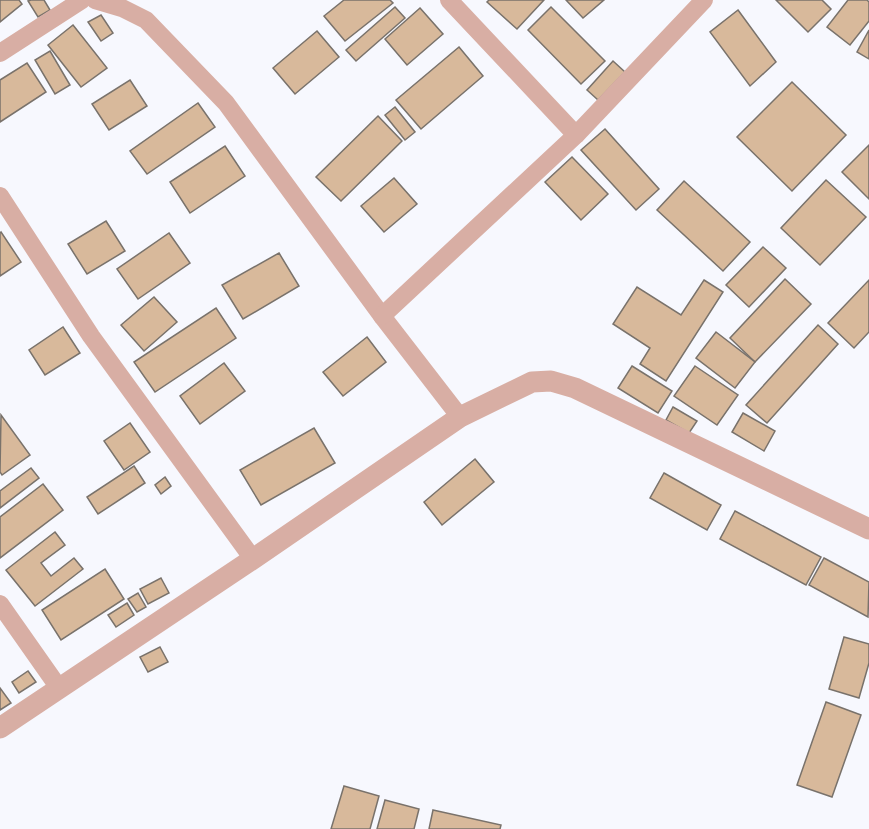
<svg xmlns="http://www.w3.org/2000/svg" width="869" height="829" viewBox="0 0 869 829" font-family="'Nunito Sans',sans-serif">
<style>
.building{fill:#d8b99b;stroke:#79726b;stroke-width:1.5}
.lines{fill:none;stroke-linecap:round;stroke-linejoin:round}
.minor{stroke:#d8aea4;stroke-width:18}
.tertiary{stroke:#d8aea4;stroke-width:21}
</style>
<rect width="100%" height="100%" fill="#f7f8fe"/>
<!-- building -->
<g class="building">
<path d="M0,0h19l3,4 -22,18z"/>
<path d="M31,0h13l6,10 -12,7 -10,-16z"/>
<path d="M344,0h46l3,3 -48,38 -21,-25z"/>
<path d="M489,0h55l-27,29 -30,-27z"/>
<path d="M566,0h38l-21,18z"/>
<path d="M776,0h46l9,9 -23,23z"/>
<path d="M848,0h19l2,2v19l-19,24 -23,-18z"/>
<path d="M395,7l10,11 -49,43 -10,-11z"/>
<path d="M551,7l54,54 -24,23 -53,-54z"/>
<path d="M420,8l23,26 -36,31 -22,-26z"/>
<path d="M738,10l38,52 -26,24 -40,-54z"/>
<path d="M101,15l12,18 -12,8 -13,-19z"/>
<path d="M73,25l34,43 -26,19 -33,-42z"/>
<path d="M869,30v29l-12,-7z"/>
<path d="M317,31l22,26 -44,37 -22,-26z"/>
<path d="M459,47l24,29 -62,53 -25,-29z"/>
<path d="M50,51l20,34 -15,9 -20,-34z"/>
<path d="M613,61l12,11 -27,28 -11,-10z"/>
<path d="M27,63l19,29 -46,30v-42z"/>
<path d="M130,80l17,26 -38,24 -17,-26z"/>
<path d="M792,82l54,53 -54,56 -55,-54z"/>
<path d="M198,103l17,24 -68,47 -17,-23z"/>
<path d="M395,107l20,25 -10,8 -20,-25z"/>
<path d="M378,116l24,25 -61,60 -25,-24z"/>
<path d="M605,129l54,60 -23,21 -55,-60z"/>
<path d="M869,145v54l-27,-27z"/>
<path d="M225,146l20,30 -55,37 -20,-31z"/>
<path d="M572,157l36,37 -27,26 -36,-38z"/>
<path d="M394,178l23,26 -33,28 -23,-26z"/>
<path d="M826,180l40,37 -46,48 -39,-37z"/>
<path d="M684,181l66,61 -27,29 -66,-61z"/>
<path d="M106,221l19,30 -38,23 -19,-30z"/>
<path d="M1,232l20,30 -21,14v-43z"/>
<path d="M169,233l21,30 -52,36 -21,-30z"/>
<path d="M763,247l23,21 -37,39 -23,-22z"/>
<path d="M279,253l20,33 -56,33 -21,-34z"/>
<path d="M785,279l26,25 -56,58 -25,-24z"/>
<path d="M704,280l19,12 -57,89 -26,-17 10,-16 -37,-24 24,-37 44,28z"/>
<path d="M869,280v52l-15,16 -26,-25z"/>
<path d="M154,297l23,25 -33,29 -23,-26z"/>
<path d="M216,308l20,30 -81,54 -21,-30z"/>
<path d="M818,325l20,19 -71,79 -21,-18z"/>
<path d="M63,327l17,26 -35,22 -16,-25z"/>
<path d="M716,332l39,30 -20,26 -39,-30z"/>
<path d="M367,337l19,25 -43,34 -20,-24z"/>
<path d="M224,363l21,28 -45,33 -20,-28z"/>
<path d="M632,366l40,25 -14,22 -40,-25z"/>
<path d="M695,366l43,29 -21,30 -43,-29z"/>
<path d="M673,407l24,14 -8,12 -23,-13z"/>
<path d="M743,413l32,18 -11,20 -32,-19z"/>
<path d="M1,415l29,40 -28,20 -2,-3z"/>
<path d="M130,423l20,29 -26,18 -20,-29z"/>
<path d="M314,428l21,35 -74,42 -21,-35z"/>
<path d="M475,459l19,23 -52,43 -18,-23z"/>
<path d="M134,466l11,17 -47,31 -11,-17z"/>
<path d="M31,468l8,10 -39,30v-17z"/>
<path d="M664,473l57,32 -14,25 -57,-32z"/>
<path d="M165,477l6,9 -10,8 -6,-9z"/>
<path d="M43,484l20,26 -63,48v-41z"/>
<path d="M735,511l86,46 -15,28 -86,-46z"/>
<path d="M55,532l10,13 -24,18 10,13 23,-18 9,11 -48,37 -29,-36z"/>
<path d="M824,558l45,24 -1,35 -59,-32z"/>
<path d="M105,569l19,30 -63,41 -19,-30z"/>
<path d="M161,578l8,15 -21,11 -8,-15z"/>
<path d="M138,593l8,14 -9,5 -9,-13z"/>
<path d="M127,603l7,12 -18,12 -8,-12z"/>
<path d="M844,637l25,7v19l-10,35 -30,-9z"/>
<path d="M160,647l8,15 -20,10 -8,-15z"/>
<path d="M28,671l8,11 -17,11 -7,-11z"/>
<path d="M0,688l11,15 -11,7z"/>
<path d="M826,702l35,13 -29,82 -35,-12z"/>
<path d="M344,786l35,10 -9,33h-39z"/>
<path d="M385,800l34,9 -5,20h-37z"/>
<path d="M433,810l68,15 -1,4h-71z"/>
</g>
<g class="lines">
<!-- minor -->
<g class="minor">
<path d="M95,0l27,8 24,12 80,83 156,213 78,101"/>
<path d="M449,0l127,135"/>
<path d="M0,53l82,-53"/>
<path d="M0,196l91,140 162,223"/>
<path d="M382,316l194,-181 128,-135"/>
<path d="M0,604l59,84"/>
</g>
<!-- tertiary -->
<path class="tertiary" d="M0,728l253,-169 207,-142 72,-35 19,-1 24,7 294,141"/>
</g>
</svg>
